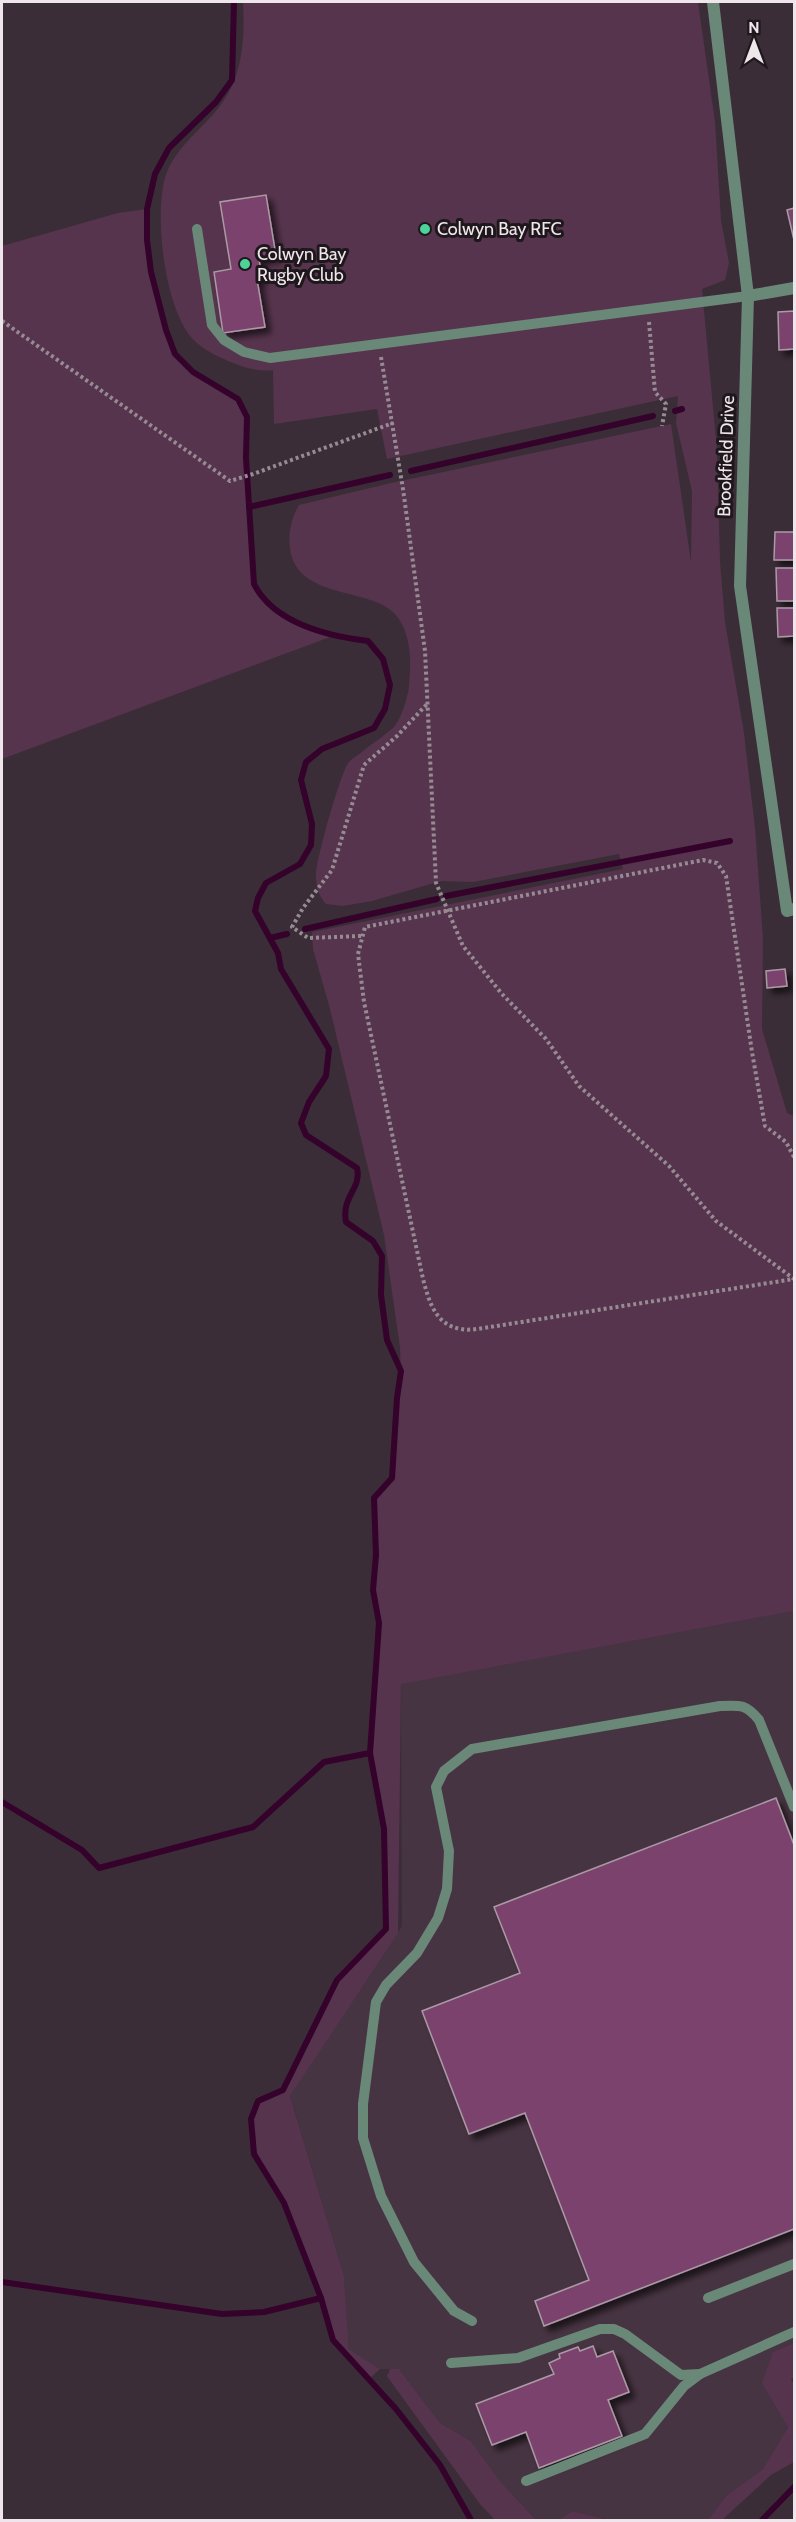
<svg xmlns="http://www.w3.org/2000/svg" width="796" height="2522" viewBox="0 0 796 2522" font-family="Cabin,sans-serif">
<style>
.built{fill:#473442}
.green{fill:#56344d}
.lines{fill:none;stroke-linecap:round;stroke-linejoin:round}
.stream{stroke:#34022b;stroke-width:6}
.building{fill:#7a436c;stroke:#ab9aa6;stroke-width:1.5;filter:url(#shadow)}
.path{stroke:#978b93;stroke-width:4;stroke-dasharray:3 3;stroke-linecap:butt}
.lane{stroke:#6a8878;stroke-width:10}
.street{stroke:#6a8878;stroke-width:12}
.poi-dot{fill:#4dd39a;stroke:#1e181c;stroke-width:2}
.labels{text-anchor:middle;stroke-width:6;stroke-linejoin:round;paint-order:stroke}
.poi-label{font-size:18px;fill:#efe6ec;stroke:#1e181c;text-anchor:start}
.street-label{font-size:18px;fill:#efe6ec;stroke:#1e181c}
</style>
<defs>
<filter id="shadow"><feDropShadow dx="5.5" dy="5.5" stdDeviation="3" flood-color="#0009"/></filter>
</defs>
<rect width="100%" height="100%" fill="#3b2d37"/>
<!-- built -->
<path class="built" d="M794,1611v732l-21,9 15,75 -25,42 -37,27 -18,24h-97l-38,-9 -10,6 -1,3h-26l-36,-39 -29,-40 -31,-18 -41,-54h-19l-31,-20 -5,-73 -54,-181 112,-169 -1,-243z"/>
<!-- green -->
<g class="green">
<path d="M243,2h455l17,120 6,98 8,43 -4,17 -23,9 15,161 3,112 5,60 19,111 11,95 8,111 -1,90 25,84 7,3v495l-393,73 -3,249 -108,163 54,180 5,73 31,20 -11,10 -36,-39 -49,-137 -28,-47 -5,-37 7,-18 25,-11 54,-110 49,-52 -2,-99 -14,-76 9,-130 -6,-33 3,-35 -2,-57 18,-20 9,-107 -1,-23 -16,-113 -54,-226 -17,-60 -1,-17 311,-63 -4,-15 -146,28 -32,-1 -69,20 -29,5 -17,-2c-8,-9 -10,-17 -10,-29 0,-15 23,-96 31,-110 3,-6 12,-10 17,-15 9,-7 20,-14 29,-22 8,-8 15,-31 16,-42 2,-23 3,-46 -10,-67 -21,-34 -101,-16 -109,-70 -2,-16 1,-30 9,-44l92,-22 280,-59 20,138 1,-71 -16,-68 2,-27 -291,63 -10,-50 -103,15 -1,-54c-13,2 -28,-2 -40,-7 -16,-7 -31,-13 -42,-26 -26,-31 -36,-116 -27,-155 7,-32 37,-51 56,-76 23,-29 25,-69 23,-104z"/>
<path d="M147,209c0,46 8,132 45,163 18,15 48,19 55,44 3,12 -1,29 -1,41 0,42 5,85 8,127 15,30 50,41 79,52l-331,123v-513l116,-33z"/>
<path d="M794,2343v34l-3,2 3,5v78l-23,13 -49,45h-14l18,-24 37,-27 25,-42 -26,-44 11,-31z"/>
<path d="M390,2369h9l41,54 31,18 29,40 36,39h-41l-15,-16 -86,-118 -7,-10z"/>
<path d="M573,2511l36,9h2h-49l1,-3z"/>
</g>
<g class="lines">
<!-- stream -->
<g class="stream">
<path d="M234,2l-2,78 -16,22 -47,46 -14,26 -8,35v31l4,32 15,58 9,24 18,18 45,27 9,18 -1,41 8,126c20,39 74,52 114,57l15,18 7,26 -5,24 -11,19 -52,21 -16,13 -5,18 11,44 -1,21 -11,19 -34,19 -8,15 -3,13 23,42 3,16 48,80 -3,27 -17,26 -8,21 5,12 51,33c5,21 -16,28 -11,54l27,19 9,15 -1,39 6,45 14,31 -4,27 -5,80 -18,20 2,57 -3,35 6,33 -9,130 14,76 2,100 -49,51 -54,110 -25,11 -7,18 3,35 30,49 37,95 12,42 63,69 44,56 31,55"/>
<path d="M675,411l7,-2"/>
<path d="M411,471l242,-55"/>
<path d="M249,507l141,-32"/>
<path d="M446,896l284,-55"/>
<path d="M305,929l132,-30"/>
<path d="M270,938l17,-4"/>
<path d="M2,1802l80,48 17,18 154,-41 71,-65 46,-9"/>
<path d="M2,2282l220,32 42,-2 57,-14"/>
<path d="M762,2520l32,-33"/>
</g>
</g>
<!-- building -->
<g class="building">
<path d="M266,195l10,61 -17,3 3,19 -5,1 8,48 -42,6 -9,-61 17,-3 -11,-67z"/>
<path d="M794,208v32l-7,-30z"/>
<path d="M794,311v38l-15,1 -1,-38z"/>
<path d="M775,532h19v28h-20z"/>
<path d="M776,568h18v33h-17z"/>
<path d="M777,608h17v28l-16,1z"/>
<path d="M785,969l2,17 -20,2 -1,-17z"/>
<path d="M776,1798l18,47v384l-250,97 -9,-25 54,-21 -64,-167 -56,21 -47,-123 98,-38 -26,-66z"/>
<path d="M593,2346l4,11 16,-6 16,41 -21,8 14,36 -83,32 -13,-36 -34,13 -16,-41 78,-30 -5,-11 11,-5 -1,-4 19,-7 2,4z"/>
</g>
<g class="lines">
<!-- path -->
<g class="path">
<path d="M2,321l228,160 23,-7 140,-51"/>
<path d="M649,322l6,70 11,12 -4,22"/>
<path d="M381,357l22,132 22,162 11,232 27,63 39,48 44,45 33,47 90,80 47,55 78,58"/>
<path d="M361,936l-53,2 -16,-11 11,-19 29,-38 32,-105 33,-29 31,-33"/>
<path d="M794,1157l-8,-15 -21,-16 -13,-74 -26,-176 -9,-13 -14,-3 -338,67 -7,27 6,48 59,277c6,22 12,46 38,50 9,2 21,-1 29,-2l304,-48"/>
</g>
<!-- lane -->
<g class="lane">
<path d="M197,229l15,96 12,15 20,12 26,6 478,-62"/>
<path d="M708,2298l86,-34"/>
<path d="M472,2321l-18,-10 -40,-49 -33,-66 -18,-58v-34l13,-102 10,-17 31,-32 21,-35 9,-29 2,-38 -13,-64 8,-16 28,-22 248,-43c20,-1 26,-2 39,14l35,87"/>
<path d="M451,2363l67,-5 82,-29h14l11,5 56,41 19,-1"/>
<path d="M526,2481l119,-47 39,-48 16,-12 94,-42"/>
</g>
<!-- street -->
<g class="street">
<path d="M713,2l35,294 -8,290 47,325 7,-2"/>
<path d="M748,296l46,-8"/>
</g>
</g>
<!-- markers -->
<g class="poi-dot">
<circle cx="425" cy="229" r="6"/>
<circle cx="245" cy="264" r="6"/>
</g>
<g class="labels">
<!-- poi labels -->
<g class="poi-label">
<text x="437" y="235">Colwyn Bay RFC</text>
<text x="257" y="260">Colwyn Bay<tspan x="257" dy="21">Rugby Club</tspan></text>
</g>
<!-- street labels -->
<g class="street-label">
<text transform="translate(726 456) rotate(-88)" y="6">Brookfield Drive</text>
</g>
</g>
<!-- border -->
<rect width="796" height="2522" fill="none" stroke="#efe6ec" stroke-width="6"/>
<!-- north arrow -->
<g transform="translate(754 42)" stroke="#1e181c" stroke-width="4.5" paint-order="stroke">
<path d="M0-4.5L10 22L0 15L-10 22Z" fill="#efe6ec"/>
<text y="-9" font-size="16" font-weight="bold" text-anchor="middle" fill="#efe6ec">N</text>
</g>
</svg>
